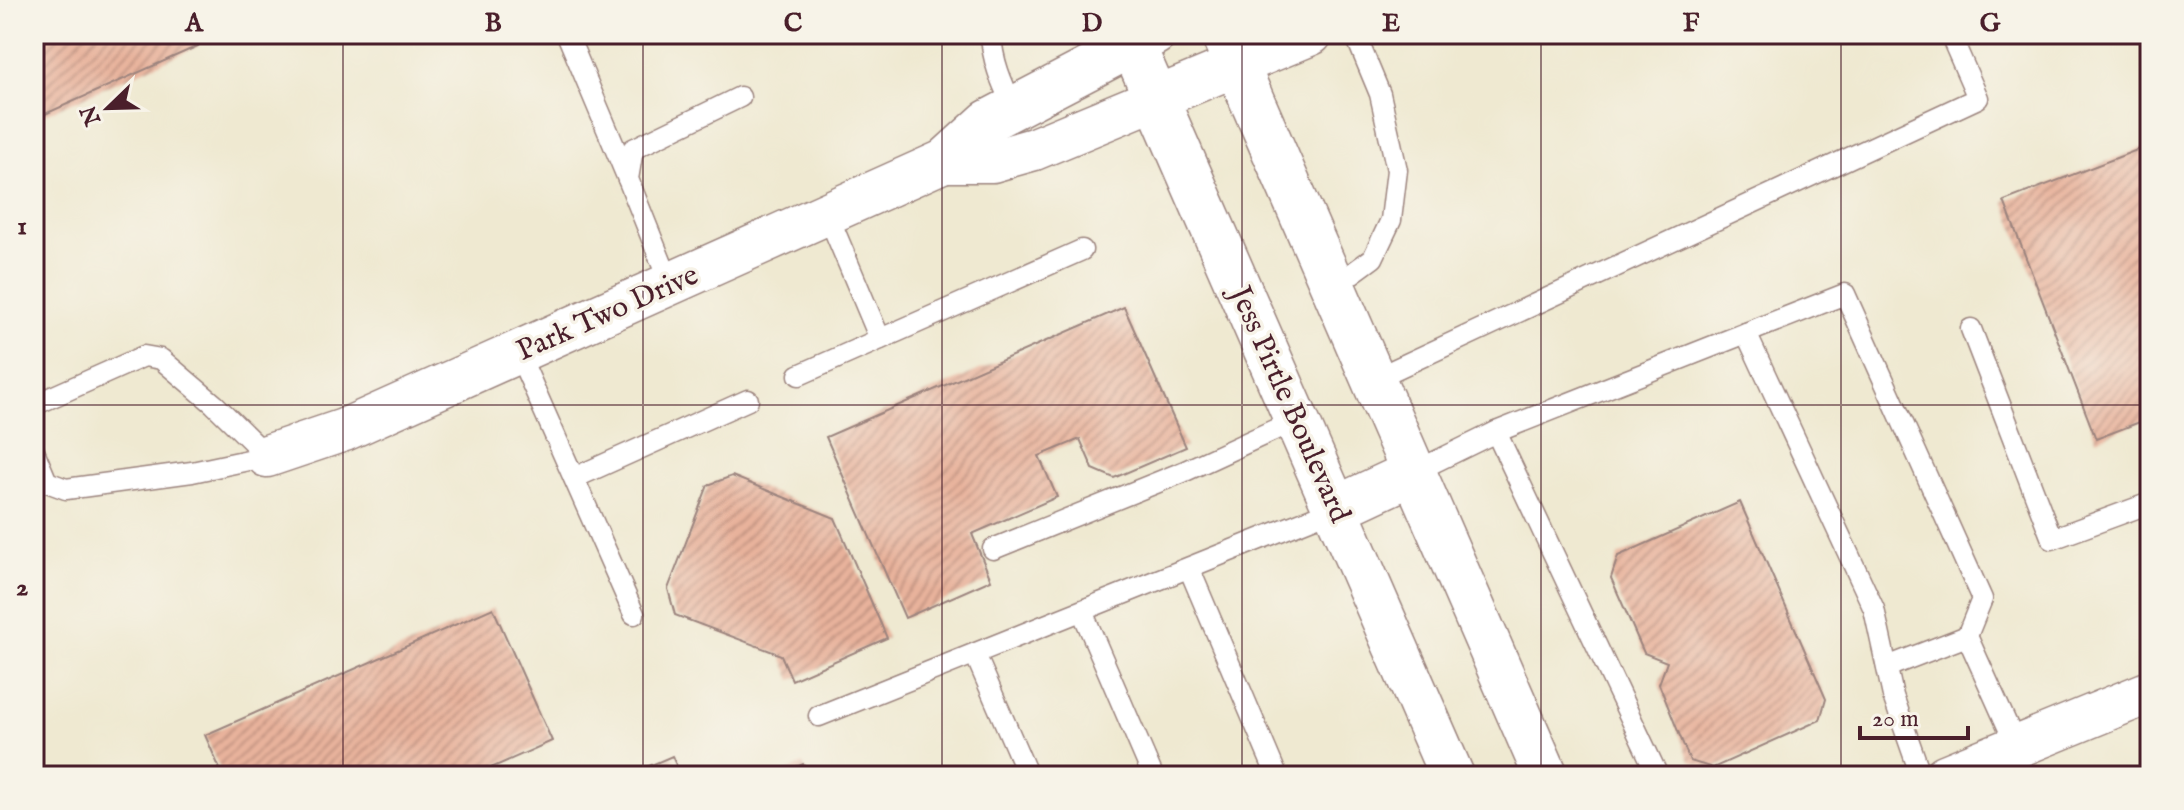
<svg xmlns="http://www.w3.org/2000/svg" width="2184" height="810" viewBox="0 0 2184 810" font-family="'IM FELL English',serif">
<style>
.building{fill:url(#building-hatch)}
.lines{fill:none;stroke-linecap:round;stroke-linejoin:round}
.service-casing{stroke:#9c847e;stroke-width:23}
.minor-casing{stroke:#9c847e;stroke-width:45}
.tertiary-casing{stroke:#9c847e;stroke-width:47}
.service{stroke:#fff;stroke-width:20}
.minor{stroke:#fff;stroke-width:42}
.tertiary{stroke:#fff;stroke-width:44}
.grid{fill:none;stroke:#4a1f2b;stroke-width:2;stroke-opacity:0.55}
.labels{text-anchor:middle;stroke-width:7;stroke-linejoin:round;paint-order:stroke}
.street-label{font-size:30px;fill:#4a1f2b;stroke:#f7f3e8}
.neatline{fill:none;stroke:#4a1f2b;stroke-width:3}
.grid-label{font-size:26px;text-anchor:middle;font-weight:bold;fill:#4a1f2b}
</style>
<defs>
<pattern id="building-hatch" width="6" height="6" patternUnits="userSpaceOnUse" patternTransform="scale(2)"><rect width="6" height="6" fill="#e8b29b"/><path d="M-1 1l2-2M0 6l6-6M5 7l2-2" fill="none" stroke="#be907f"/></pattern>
</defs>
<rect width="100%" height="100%" fill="#f7f3e8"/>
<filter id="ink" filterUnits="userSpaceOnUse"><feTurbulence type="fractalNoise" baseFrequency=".0125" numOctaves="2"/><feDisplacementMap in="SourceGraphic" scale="16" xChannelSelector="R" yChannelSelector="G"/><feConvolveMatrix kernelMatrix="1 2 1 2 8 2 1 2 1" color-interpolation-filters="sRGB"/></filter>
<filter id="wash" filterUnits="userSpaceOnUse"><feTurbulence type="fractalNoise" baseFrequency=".006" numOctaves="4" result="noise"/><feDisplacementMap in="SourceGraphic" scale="32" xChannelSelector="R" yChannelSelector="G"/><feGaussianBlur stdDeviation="1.8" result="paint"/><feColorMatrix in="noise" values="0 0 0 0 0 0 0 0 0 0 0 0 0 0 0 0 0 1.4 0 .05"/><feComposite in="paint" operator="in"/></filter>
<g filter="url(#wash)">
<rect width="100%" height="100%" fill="#efe9d1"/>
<g id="blocks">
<!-- building -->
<g class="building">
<path d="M34,34h159l5,12 -164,73z"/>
<path d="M2150,145v273l-54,21 -92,-238z"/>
<path d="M1124,307l62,140 -72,31 -21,-9 -13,-30 -41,17 18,41 -85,37 19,46 -86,38 -79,-181z"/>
<path d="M732,476l103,42 52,120 -95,42 -11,-25 -106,-40 -7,-26 40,-104z"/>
<path d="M1740,502l86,197 -6,21 -107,48 -23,-7 -31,-77 8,-22 -23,-9 -33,-75 7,-22z"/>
<path d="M493,608l59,133 -79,35h-250l-18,-41z"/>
<path d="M672,756l9,20h-55z"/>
<path d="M803,764l5,12h-31z"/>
</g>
</g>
</g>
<g filter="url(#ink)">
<use href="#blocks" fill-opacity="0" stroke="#9c847e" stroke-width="2"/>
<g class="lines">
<!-- service casing -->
<g class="service-casing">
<g id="service">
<path d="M567,34l61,145"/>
<path d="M991,34c1,27 11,49 22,73"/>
<path d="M827,213l53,126"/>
<path d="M670,284l-42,-105 5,-30 107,-52"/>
<path d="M1332,288l41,-30 18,-38 6,-50 -17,-76 -25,-60"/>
<path d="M1971,329l81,210 98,-36"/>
<path d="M1746,333l99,-39 137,305 -15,37"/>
<path d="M518,352l116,262"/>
<path d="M799,375l283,-125"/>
<path d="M1372,380l606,-282 -28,-64"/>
<path d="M34,405l110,-49 17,3 53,45 53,52"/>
<path d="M1496,432l250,-99 128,276 19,87 28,80"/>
<path d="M34,451l13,31 19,7 126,-17 75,-16"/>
<path d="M1412,473l84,-41 162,344"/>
<path d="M574,478l174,-78"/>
<path d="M993,549l190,-77 115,-53"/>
<path d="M1189,568l88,208"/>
<path d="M1082,611l71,165"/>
<path d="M975,654l53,122"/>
<path d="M1887,667l80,-31 50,111"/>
<path d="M819,716l518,-208"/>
</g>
</g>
<!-- minor casing -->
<g class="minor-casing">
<g id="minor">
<path d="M944,161h48l42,-12 277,-115"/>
<path d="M267,456l77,-26 600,-269 44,-40 167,-87"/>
<path d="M1945,776l205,-84"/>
</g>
</g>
<!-- tertiary casing -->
<g class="tertiary-casing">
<g id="tertiary">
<path d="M1128,34l324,742"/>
<path d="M1223,34l323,742"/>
<path d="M1337,508l75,-35"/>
</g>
</g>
<!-- service -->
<use href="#service" class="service"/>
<!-- minor -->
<use href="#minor" class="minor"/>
<!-- tertiary -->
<use href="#tertiary" class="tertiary"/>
</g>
</g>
<!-- grid -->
<path class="grid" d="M343,34v742M643,34v742M942,34v742M1242,34v742M1541,34v742M1841,34v742M34,405h2116"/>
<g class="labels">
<!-- street labels -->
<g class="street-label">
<text transform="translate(607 312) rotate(-24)" y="10">Park Two Drive</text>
<text transform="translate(1291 404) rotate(66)" y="10">Jess Pirtle Boulevard</text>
</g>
</g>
<!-- margin -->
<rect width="2184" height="810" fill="none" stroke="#f7f3e8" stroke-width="88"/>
<!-- north arrow -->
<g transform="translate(108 108) rotate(247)" stroke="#f7f3e8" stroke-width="6" paint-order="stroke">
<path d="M0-6L14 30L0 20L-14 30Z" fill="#4a1f2b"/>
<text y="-12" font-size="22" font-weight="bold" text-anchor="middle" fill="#4a1f2b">N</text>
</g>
<!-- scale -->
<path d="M1860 726v12h108v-12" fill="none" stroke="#4a1f2b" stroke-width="4"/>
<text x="1872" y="726" font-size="24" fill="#4a1f2b" stroke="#f7f3e8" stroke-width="6" paint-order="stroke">20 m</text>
<rect x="44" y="44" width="2096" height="722" class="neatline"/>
<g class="grid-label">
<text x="194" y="31">A</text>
<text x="493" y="31">B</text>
<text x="793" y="31">C</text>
<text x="1092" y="31">D</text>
<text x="1391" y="31">E</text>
<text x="1691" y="31">F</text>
<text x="1990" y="31">G</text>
<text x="22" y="234">1</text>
<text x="22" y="595">2</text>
</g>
</svg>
